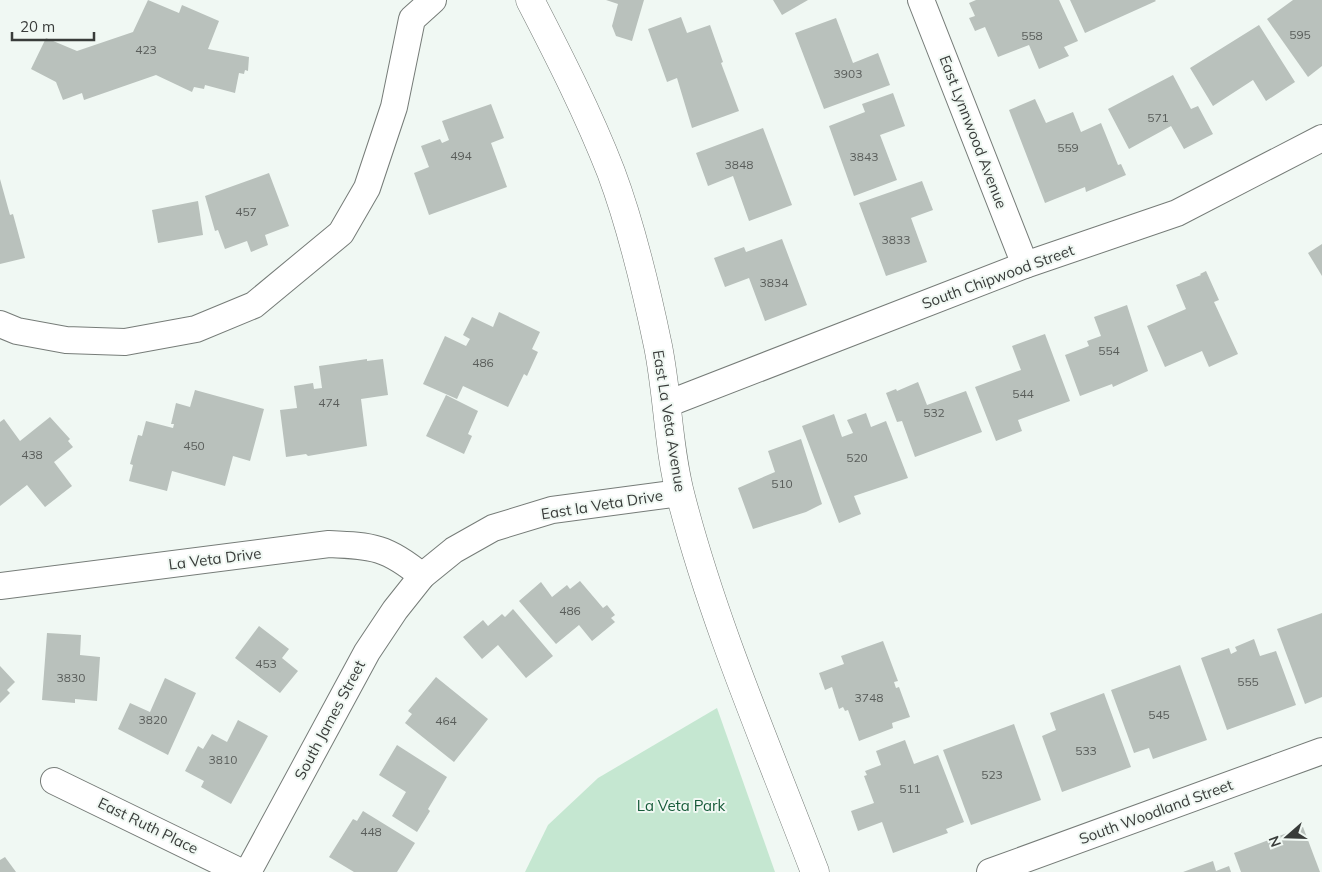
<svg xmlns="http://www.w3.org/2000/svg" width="1322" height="872" viewBox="0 0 1322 872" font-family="Mulish,sans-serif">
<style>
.green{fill:#c5e7d1}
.building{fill:#b9c1bc}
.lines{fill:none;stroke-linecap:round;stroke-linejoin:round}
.minor-casing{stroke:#767c78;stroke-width:28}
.tertiary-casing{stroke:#767c78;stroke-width:29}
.minor{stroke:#fff;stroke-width:26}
.tertiary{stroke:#fff;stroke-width:28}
.labels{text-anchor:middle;stroke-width:4;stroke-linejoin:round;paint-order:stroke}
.number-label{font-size:12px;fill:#595d5a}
.street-label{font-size:15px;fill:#393c3a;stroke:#f0f8f3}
.park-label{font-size:15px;fill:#175b3a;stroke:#f0f8f3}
</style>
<rect width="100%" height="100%" fill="#f0f8f3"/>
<!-- green -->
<path class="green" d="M717,708l58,164h-250l23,-47 50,-47z"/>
<!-- building -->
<g class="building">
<path d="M148,0l31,13 3,-8 37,16 -11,28 41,8 -1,14 -3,-1 -1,4 -5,-1 -4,20 -30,-8 -1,4 -10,-2 -2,5 -36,-17 -72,25 -2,-7 -19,7 -7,-18 -25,-13 15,-31 31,13 56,-19z"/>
<path d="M606,0h38l-12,41 -16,-5 -4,-10 6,-22z"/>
<path d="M773,0h35l-26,15z"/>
<path d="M976,0h83l19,41 -14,6 5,9 -30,13 -10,-24 -31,12 -13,-30 -10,4 -6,-13 6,-2 -6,-13z"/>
<path d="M1070,0h85l1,1 -71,32z"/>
<path d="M1293,0h29v66l-14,11 -41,-58z"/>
<path d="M681,17l6,16 23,-8 13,37 -2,1 18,48 -47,17 -15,-50 -10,4 -19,-53z"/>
<path d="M836,18l17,45 25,-10 12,32 -66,24 -29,-76z"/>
<path d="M1259,25l36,57 -29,19 -13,-21 -40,26 -23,-38z"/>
<path d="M1173,75l18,34 7,-3 15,28 -29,15 -13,-23 -42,23 -21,-40z"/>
<path d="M893,93l12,33 -25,9 17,45 -43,16 -25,-70 36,-14 -3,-8z"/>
<path d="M1035,99l11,24 27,-11 8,20 20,-9 17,42 3,-1 5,11 -40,17 -1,-5 -40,16 -36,-93z"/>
<path d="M491,104l13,34 -13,5 16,44 -78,28 -15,-42 15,-6 -8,-21 19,-7 2,4 7,-3 -7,-19z"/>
<path d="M763,128l29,77 -43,16 -16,-45 -25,10 -12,-33z"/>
<path d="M269,173l20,53 -24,9 3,10 -17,7 -4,-11 -22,8 -7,-19 -3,1 -10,-35z"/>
<path d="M0,179l10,36 3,-1 12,44 -25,6z"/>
<path d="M922,181l11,29 -22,8 16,44 -41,14 -27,-73z"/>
<path d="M198,201l5,34 -45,8 -6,-33z"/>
<path d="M782,239l25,66 -42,16 -16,-43 -24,9 -11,-29 30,-11 2,5z"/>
<path d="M1322,244v32l-14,-23z"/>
<path d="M1206,271l13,29 -5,2 24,52 -29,13 -7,-16 -37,16 -18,-41 39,-17 -10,-24 25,-10 -1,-1z"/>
<path d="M1127,305l21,66 -35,16 -1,-3 -32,12 -15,-41 24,-9 -2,-5 14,-5 -7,-19z"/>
<path d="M499,312l41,20 -8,17 6,3 -11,24 -3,-2 -16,33 -45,-21 -6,13 -34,-15 22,-48 21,10 4,-7 -7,-4 9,-18 21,10z"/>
<path d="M1045,334l25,67 -52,19 4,11 -26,10 -21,-54 46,-17 -9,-24z"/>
<path d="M367,359v2l16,-2 5,36 -27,4 6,47 -59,10 -2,-2 -20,3 -6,-47 17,-2 -3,-22 19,-3 1,6 8,-1 -3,-22z"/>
<path d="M918,382l9,23 39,-14 16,41 -67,25 -13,-36 -5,1 -11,-29 10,-4 1,2z"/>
<path d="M195,390l69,19 -14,52 -17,-5 -8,30 -53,-15 -5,20 -38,-10 4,-16 -3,-1 8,-29 4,1 4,-15 27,7 1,-4h-3l5,-21 14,4z"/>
<path d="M446,395l32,16 -10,23 4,2 -8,18 -38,-18z"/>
<path d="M866,413l5,14 15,-6 22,57 -54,18 7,18 -22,9 -37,-97 32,-12 8,23 11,-4 -6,-13z"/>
<path d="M50,417l20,22 -2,2 5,6 -19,15 18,24 -27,21 -18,-22 -27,21v-84l4,-3 16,22z"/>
<path d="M801,439l21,65 -16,8 -53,17 -15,-41 37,-16 -7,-21z"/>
<path d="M580,581l23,27 4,-3 8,10 -4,3 4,4 -23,19 -13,-16 -23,19 -37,-43 22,-19 11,15 15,-12 3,4z"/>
<path d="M513,609l40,47 -27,22 -28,-33 -16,14 -19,-22 20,-17 5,6 14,-12 3,3z"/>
<path d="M1322,613v84l-17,7 -28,-75z"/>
<path d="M259,626l30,23 -7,9 16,13 -18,22 -45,-35z"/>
<path d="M47,633l34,2 -1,20 20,2 -3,44 -22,-2v4l-33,-3z"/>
<path d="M1254,639l6,17 16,-5 20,54 -69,25 -26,-72 28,-10 2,6 6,-3 -2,-4z"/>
<path d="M883,641l15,40 -4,1 2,6 3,-1 11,30 -18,6 1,5 -34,13 -11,-31 -3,1 -2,-4 -4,2 -7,-22 -7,3 -6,-17 25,-9 -3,-8z"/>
<path d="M1180,665l27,75 -54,19 -4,-11 -15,5 -23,-63z"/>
<path d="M0,666l15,16 -8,8 3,3 -10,10z"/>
<path d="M436,677l52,42 -34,43 -49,-39 7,-9 -4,-3z"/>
<path d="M165,678l31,15 -28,62 -50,-26 12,-26 20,9z"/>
<path d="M1104,693l27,74 -69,25 -20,-56 14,-6 -6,-17z"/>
<path d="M238,720l30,16 -37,68 -30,-17 3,-6 -19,-10 13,-25 5,3 9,-15 15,8z"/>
<path d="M1014,724l27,76 -70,25 -28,-75z"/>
<path d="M905,740l9,24 24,-9 26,67 -18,7 2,4 -55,20 -11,-31 -24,9 -7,-20 23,-8 -10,-27 3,-1 -2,-4 16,-6 -5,-14z"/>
<path d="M397,745l50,32 -19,32 2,2 -13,21 -25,-16 14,-24 -27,-17z"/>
<path d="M363,811l52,32 -18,29h-43l-25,-15 24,-38 4,2z"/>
<path d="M1303,827l17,45h-79l-7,-19z"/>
<path d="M5,857l11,15h-16v-12z"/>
<path d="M1213,861l3,10 13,-5 2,6h-48z"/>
</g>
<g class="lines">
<!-- minor casing -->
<g class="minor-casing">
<g id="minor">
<path d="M921,0l104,265"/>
<path d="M0,324l17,7 49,9 59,2 71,-13 58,-24 87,-72 26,-45 27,-81 18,-88 21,-19"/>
<path d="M667,404l358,-139 152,-52 145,-75"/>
<path d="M0,586l329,-42c44,2 58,3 93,32"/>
<path d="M54,781l187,91"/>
<path d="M248,872l119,-220 28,-42 27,-34 32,-26 39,-22 59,-18 128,-17"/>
<path d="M990,872l332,-121"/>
</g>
</g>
<!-- tertiary casing -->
<g class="tertiary-casing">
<path id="tertiary" d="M530,0c29,56 58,113 81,172 21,56 35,116 47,174 10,50 10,102 23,151 33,128 87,251 134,375"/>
</g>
<!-- minor -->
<use href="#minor" class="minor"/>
<!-- tertiary -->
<use href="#tertiary" class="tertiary"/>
</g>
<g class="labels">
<!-- number labels -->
<g class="number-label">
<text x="1300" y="39">595</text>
<text x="1032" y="40">558</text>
<text x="146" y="54">423</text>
<text x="848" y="78">3903</text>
<text x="1158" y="122">571</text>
<text x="1068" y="152">559</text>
<text x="461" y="160">494</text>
<text x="864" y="161">3843</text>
<text x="739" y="169">3848</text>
<text x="246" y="216">457</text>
<text x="896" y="244">3833</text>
<text x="774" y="287">3834</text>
<text x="1109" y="355">554</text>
<text x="483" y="367">486</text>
<text x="1023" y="398">544</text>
<text x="329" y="407">474</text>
<text x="934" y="417">532</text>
<text x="194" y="450">450</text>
<text x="32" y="459">438</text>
<text x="857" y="462">520</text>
<text x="782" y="488">510</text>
<text x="570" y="615">486</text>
<text x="266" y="668">453</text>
<text x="71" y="682">3830</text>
<text x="1248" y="686">555</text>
<text x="869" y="702">3748</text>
<text x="1159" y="719">545</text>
<text x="153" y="724">3820</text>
<text x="446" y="725">464</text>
<text x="1086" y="755">533</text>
<text x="223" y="764">3810</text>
<text x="992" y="779">523</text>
<text x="910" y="793">511</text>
<text x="371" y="836">448</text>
</g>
<!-- street labels -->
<g class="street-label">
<text transform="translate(973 132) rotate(69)" y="5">East Lynnwood Avenue</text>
<text transform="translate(998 277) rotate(-20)" y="5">South Chipwood Street</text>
<text transform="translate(669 421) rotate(81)" y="5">East La Veta Avenue</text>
<text transform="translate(602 505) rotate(-9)" y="5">East la Veta Drive</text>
<text transform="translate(215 559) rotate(-7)" y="5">La Veta Drive</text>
<text transform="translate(330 720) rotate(-62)" y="5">South James Street</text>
<text transform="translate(1156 812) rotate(-20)" y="5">South Woodland Street</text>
<text transform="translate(148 826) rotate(26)" y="5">East Ruth Place</text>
</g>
<!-- park labels -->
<g class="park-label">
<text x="681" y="811">La Veta Park</text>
</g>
</g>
<!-- north arrow -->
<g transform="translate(1287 837) rotate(250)" stroke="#f0f8f3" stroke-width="4" paint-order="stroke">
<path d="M0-4L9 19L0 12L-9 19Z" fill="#393c3a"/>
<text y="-8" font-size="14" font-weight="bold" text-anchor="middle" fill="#393c3a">N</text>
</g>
<!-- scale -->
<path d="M12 32v8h82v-8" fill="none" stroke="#393c3a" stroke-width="2.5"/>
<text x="20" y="32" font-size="15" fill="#393c3a" stroke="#f0f8f3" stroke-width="4" paint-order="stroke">20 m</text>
</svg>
